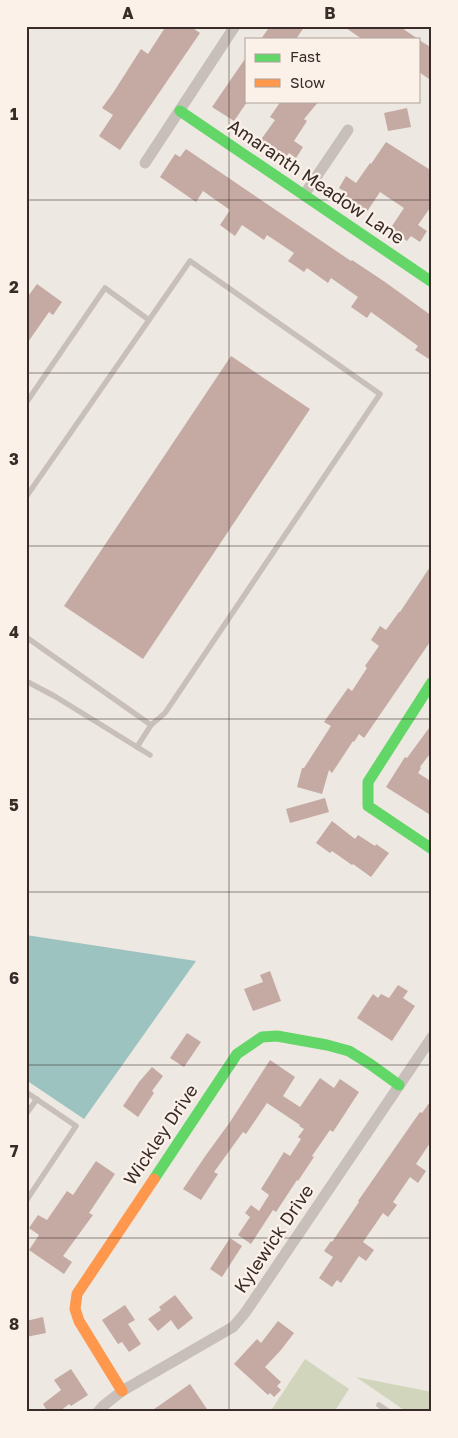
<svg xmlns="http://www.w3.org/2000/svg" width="458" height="1438" viewBox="0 0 458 1438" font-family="'Golos Text',sans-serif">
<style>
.green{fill:#d1d5bb}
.water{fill:#9cc3c0}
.building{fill:#c4aaa2}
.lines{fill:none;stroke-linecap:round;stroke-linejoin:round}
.lane{stroke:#c8bfba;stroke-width:5.5}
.street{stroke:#c8bfba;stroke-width:11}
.fast{stroke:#63d668;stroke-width:11}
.slow{stroke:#ff974d;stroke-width:11}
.grid{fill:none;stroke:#392c28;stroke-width:1;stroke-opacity:0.55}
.labels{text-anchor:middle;stroke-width:4.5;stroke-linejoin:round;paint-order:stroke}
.street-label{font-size:18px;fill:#392c28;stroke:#fbf1e9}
.neatline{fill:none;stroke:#392c28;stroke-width:2}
.grid-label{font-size:16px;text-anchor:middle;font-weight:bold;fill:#392c28}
</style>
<rect width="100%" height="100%" fill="#eee8e2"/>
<!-- green -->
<g class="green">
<path d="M305,1359l44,30 -15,23h-64z"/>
<path d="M356,1377l76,15v20h-25z"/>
</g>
<!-- water -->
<path class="water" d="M26,935l170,26 -112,158 -58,-39z"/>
<!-- building -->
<g class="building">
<path d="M166,26h24l10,7 -80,117 -21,-14 14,-21 -11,-7 11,-15 28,-44 7,5z"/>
<path d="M270,26h35l-9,13h-35z"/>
<path d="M343,26h56l19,13h-56z"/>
<path d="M419,40l13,8v33l-13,-9z"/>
<path d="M247,56v46l-13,19 -22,-14z"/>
<path d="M281,101h38l-15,18 3,2 -13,20 9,6 -7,11 -7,-5 -4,5 -25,-17 15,-21 -5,-3z"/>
<path d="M407,108l4,19 -23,4 -4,-18z"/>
<path d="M386,142l46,29v34l-14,20 9,6 -7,11 -9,-6 -4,5 -17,-12 14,-21 -24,-16 -14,21 -22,-15 3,-5 -8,-5 7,-12 10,7 14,-20 1,1z"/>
<path d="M186,149l165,112 1,-1 33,22 47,34v45l-17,-11 3,-4 -47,-34 -4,6 -16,-11 7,-10 -27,-19 -3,5 -21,-15 -3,4 -16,-11 6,-8 -27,-18 -3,5 -22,-15 -7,11 -15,-11 10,-15 -27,-19 -7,11 -36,-25 15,-23 5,3z"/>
<path d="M37,284l25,18 -9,13 -4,-3 -23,33v-46z"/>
<path d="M231,356l79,53 -167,250 -79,-53z"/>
<path d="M432,564v75l-68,99 -5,-4 -5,8 -1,-1 -21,32 -3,-3 -7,24 -25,-7 5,-19h2l27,-42 -7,-4 24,-34 4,3 15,-23 -2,-2 14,-20 -8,-6 9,-14 6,4 13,-18h1z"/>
<path d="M432,724v27l-12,16 1,1 -3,5 14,9v34l-46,-29 19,-30 2,1z"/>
<path d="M325,798l4,14 -39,11 -4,-14z"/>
<path d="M332,821l23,18 3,-4 17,11 1,-2 13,9 -18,24 -18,-13 -1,1 -20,-14 -2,2 -14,-10z"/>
<path d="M270,971l11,30 -28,10 -9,-22 19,-7 -3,-7z"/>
<path d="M398,985l10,6 -5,7 12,8 -23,35 -35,-23 16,-24 5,4 3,-4 8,4z"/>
<path d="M187,1033l14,9 -17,25 -14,-9z"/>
<path d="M270,1060l25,17 -12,19 17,11 20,-29 14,10 6,-9 19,13 -26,40 -3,-2 -18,26 2,1 -16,24 -1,-1 -21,32 -3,-2 -22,34 -13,-9 12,-18 -5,-4 6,-8 8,6 10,-16 -8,-6 23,-37 6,4 11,-17 -3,-2 6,-8 -5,-3 1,-1 -33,-22 -21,31 -3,-2 -29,40 4,2 -17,26 -18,-11 23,-34 24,-33z"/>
<path d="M152,1067l11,9 -11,15 2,2 -16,24 -15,-11 16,-24z"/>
<path d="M432,1099v41l-16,24 10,7 -8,12 -8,-6 -17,25 4,3 -9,12 -5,-4 -20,29 11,8 -8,11 -7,-5 -18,27 -4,-3 -5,7 -13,-9 14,-21 -9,-6 7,-10 1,1 27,-40 -1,-1 62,-89 2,1z"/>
<path d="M96,1161l19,13 -26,39 4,2 -30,41 9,6 -8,12 -35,-24 10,-15 -10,-7 9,-13 9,5 20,-29 6,4z"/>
<path d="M230,1238l12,8 -20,31 -12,-8z"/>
<path d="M175,1295l18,23 -15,12 -7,-10 -13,11 -10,-12 13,-9 -2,-3z"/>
<path d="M125,1305l10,15 -7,4 13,20 -12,8 -7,-10 -4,2 -16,-24z"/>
<path d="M43,1317l3,16 -20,4v-16z"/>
<path d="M278,1321l16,12 -13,17 -16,17 16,15 -4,4 4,4 -7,7 -4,-4 -2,2 -34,-31 23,-25 4,4z"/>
<path d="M71,1369l17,26 -17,11 -2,-2 -10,8h-11l-5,-8 18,-14 -7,-10z"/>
<path d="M190,1384l19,28h-59z"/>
</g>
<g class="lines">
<!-- lane -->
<g class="lane">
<path d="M26,403l79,-115 44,32"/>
<path d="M26,497l164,-236 190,133 -215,319 -14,12 -125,-88"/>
<path d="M26,681l30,16 94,58"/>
<path d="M137,747l14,-22"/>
<path d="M26,1092l50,34 -50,75"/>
<path d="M26,1114l11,-15"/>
<path d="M379,1405l10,7"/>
</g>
<!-- street -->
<g class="street">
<path d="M145,163l90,-137"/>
<path d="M304,195l44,-65"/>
<path d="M98,1412l5,-6 19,-15 111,-64 12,-14 187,-276"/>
</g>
<!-- fast -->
<g class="fast">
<path d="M180,111l252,171"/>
<path d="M432,682l-64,100v24l64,43"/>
<path d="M154,1179l83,-125 25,-17 15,-1 50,9 22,6 21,13 29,21"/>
</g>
<!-- slow -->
<path class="slow" d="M122,1391l-43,-70 -4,-12 2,-15 77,-115"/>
</g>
<!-- grid -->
<path class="grid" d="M229,26v1386M26,200h406M26,373h406M26,546h406M26,719h406M26,892h406M26,1065h406M26,1238h406"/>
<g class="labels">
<!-- street labels -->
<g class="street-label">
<text transform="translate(316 182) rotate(34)" y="6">Amaranth Meadow Lane</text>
<text transform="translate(161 1135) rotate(-56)" y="6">Wickley Drive</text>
<text transform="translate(274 1239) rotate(-56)" y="6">Kylewick Drive</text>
</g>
</g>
<!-- border -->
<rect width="458" height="1438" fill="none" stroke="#fbf1e9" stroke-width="55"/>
<!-- legend -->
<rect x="245" y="38" width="175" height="65" fill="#fbf1e9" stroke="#ada29c"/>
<rect x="255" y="54" width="25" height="8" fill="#63d668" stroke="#ada29c"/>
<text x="290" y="62" font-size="15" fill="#392c28">Fast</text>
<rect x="255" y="79" width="25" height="8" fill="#ff974d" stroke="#ada29c"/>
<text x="290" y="88" font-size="15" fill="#392c28">Slow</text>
<rect x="28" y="28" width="402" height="1382" class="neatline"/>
<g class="grid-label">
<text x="128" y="19">A</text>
<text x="330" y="19">B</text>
<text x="14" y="120">1</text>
<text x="14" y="293">2</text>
<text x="14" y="465">3</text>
<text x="14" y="638">4</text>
<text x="14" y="811">5</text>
<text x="14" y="984">6</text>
<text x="14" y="1157">7</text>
<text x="14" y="1330">8</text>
</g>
</svg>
